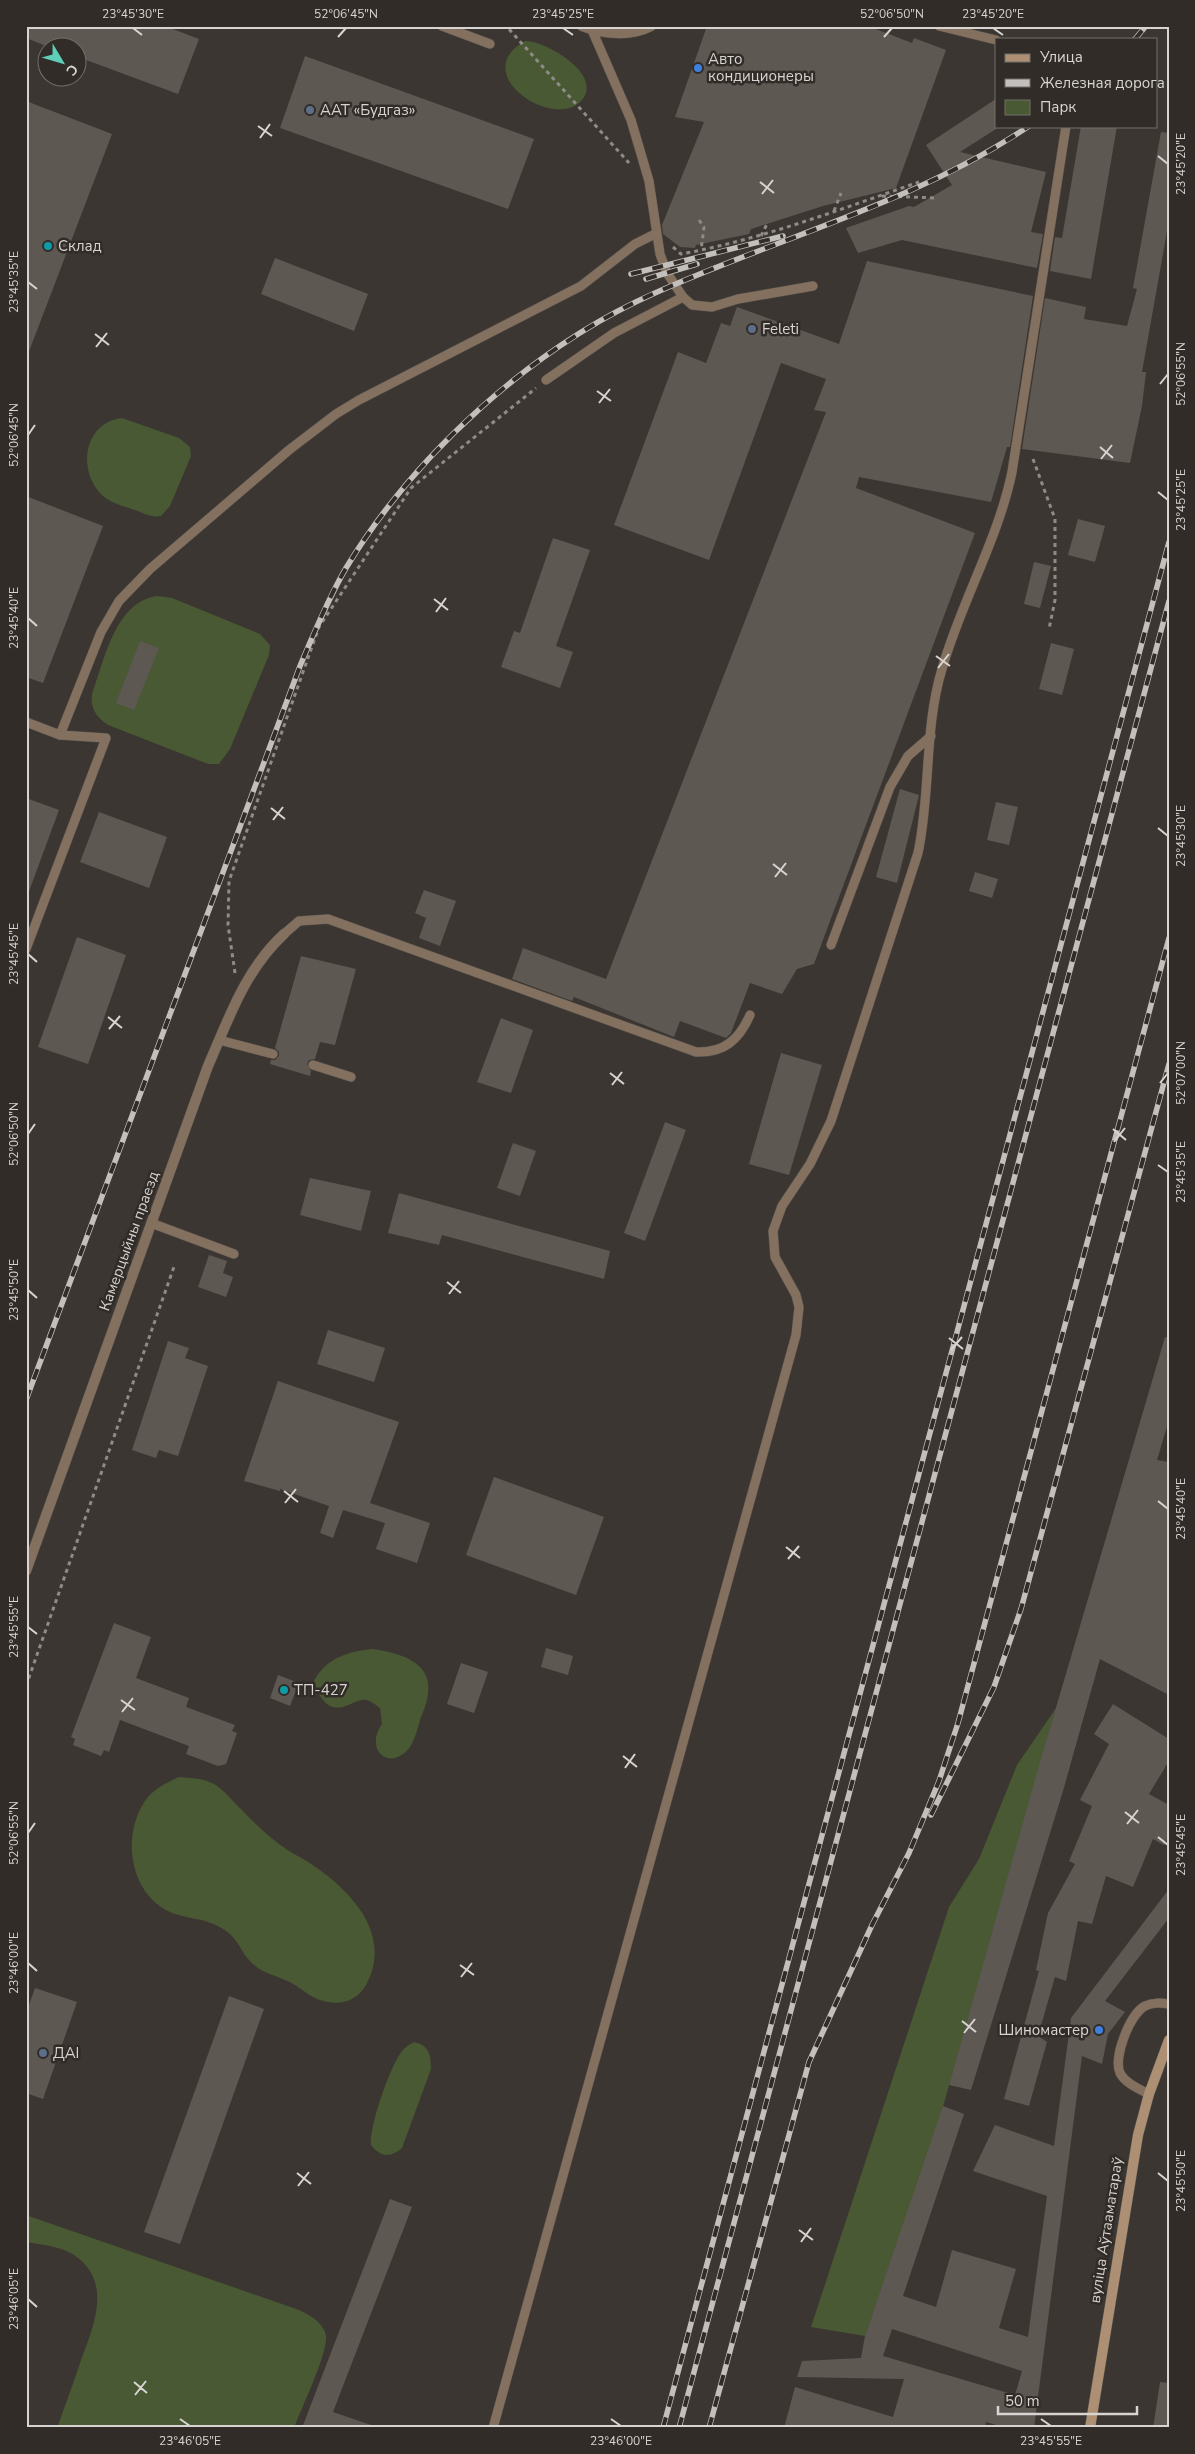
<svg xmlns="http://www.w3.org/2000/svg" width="1195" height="2454" viewBox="0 0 1195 2454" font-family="'Nunito Sans',sans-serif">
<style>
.green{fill:#485934}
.building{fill:#5e5853;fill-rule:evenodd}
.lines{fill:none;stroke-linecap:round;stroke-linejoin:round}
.service-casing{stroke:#57524e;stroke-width:10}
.minor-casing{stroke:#57524e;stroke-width:11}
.secondary-casing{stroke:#57524e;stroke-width:11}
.path{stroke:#8f8b87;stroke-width:3;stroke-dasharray:4 4;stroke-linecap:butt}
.service{stroke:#83705e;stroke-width:9}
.minor{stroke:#83705e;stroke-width:10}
.secondary{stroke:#ad9073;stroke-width:10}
.rail-casing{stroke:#c3bfbc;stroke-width:5.5}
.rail{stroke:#312c27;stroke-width:4;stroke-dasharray:11;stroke-linecap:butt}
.ticks{fill:none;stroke:#d7d4d1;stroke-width:2}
.shop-dot{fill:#3f7fe0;stroke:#312c27;stroke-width:2}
.service-dot{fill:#5c6f8a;stroke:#312c27;stroke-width:2}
.culture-dot{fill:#0f9aa8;stroke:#312c27;stroke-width:2}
.labels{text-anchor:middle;stroke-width:5;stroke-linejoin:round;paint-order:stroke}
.poi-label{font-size:15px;fill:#d7d4d1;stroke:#312c27;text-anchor:start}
.street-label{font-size:15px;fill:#d7d4d1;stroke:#312c27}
.neatline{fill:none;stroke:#d7d4d1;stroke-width:2}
.ticks-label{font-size:12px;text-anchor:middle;fill:#d7d4d1}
</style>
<rect width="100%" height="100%" fill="#3b3631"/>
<!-- green -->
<g class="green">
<path d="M525,41c22,0 83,36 54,62 -29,25 -111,-30 -54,-62z"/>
<path d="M122,418l57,20 11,9 1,9 -21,50 -9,10c-9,2 -18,-3 -26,-6 -12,-4 -26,-7 -35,-17 -23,-25 -15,-71 22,-75z"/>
<path d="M157,596l15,2 88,36 10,11 -1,10 -39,94 -11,15h-11l-100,-39c-12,-8 -18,-17 -16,-31 13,-35 23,-92 65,-98z"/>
<path d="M373,1649c25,4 60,12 55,45 -1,9 -5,18 -8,26 -3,11 -7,28 -17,34 -19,14 -37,-8 -21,-30l-2,-16c-6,-4 -11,-9 -18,-8 -6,1 -13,5 -19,7 -17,4 -25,-12 -29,-26 12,-23 35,-30 59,-32z"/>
<path d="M1056,1708l-119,420 -72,208 -54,-9 138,-420 30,-48 38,-94z"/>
<path d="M179,1777c10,1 23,1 33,6 12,6 21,19 31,28 11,12 23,23 36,33 10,8 22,13 32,20 41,27 82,71 55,121 -8,14 -22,20 -38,17 -14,-2 -22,-10 -33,-17 -16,-10 -33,-10 -46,-25 -8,-9 -12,-22 -23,-29 -23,-17 -47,-9 -69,-27 -29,-24 -33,-72 -12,-103 8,-12 21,-18 34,-24z"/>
<path d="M414,2042c15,3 17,13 17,27l-29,79c-11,10 -22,9 -31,-3 -2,-18 18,-75 29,-91 4,-6 8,-9 14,-12z"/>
<path d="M26,2215l273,95c11,5 25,13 27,26 2,17 -25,73 -32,92h-237c8,-22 16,-44 23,-65 13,-36 34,-81 -6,-108 -14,-9 -32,-10 -48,-13z"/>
</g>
<!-- building -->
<g class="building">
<path d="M26,26h139l34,13 -21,55 -100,-37v-9h-27l-25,-10z"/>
<path d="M707,26h161l44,17 2,-5 32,12 -50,138 -73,18 -72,23 -2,5 -53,11 -1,3 -15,-1 -17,-13 -1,-9 42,-103 -29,-5z"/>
<path d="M305,56l229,83 -26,70 -228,-81z"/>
<path d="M996,99v30l-36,23 86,20 -15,60 12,2 -6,34 -135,-28 -44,13 -12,-25 63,-22 5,1 38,-22 -26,-40z"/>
<path d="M26,101l86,33 -84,220h-2z"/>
<path d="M1081,126h36l-26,153 -41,-8 5,-34 7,1z"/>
<path d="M1161,132l8,1v87l-27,152h4l-4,34 -12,57 -108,-14 23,-151 41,9 -2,12 43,7 10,-37 -4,-1z"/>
<path d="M275,258l93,36 -14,37 -93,-37z"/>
<path d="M867,261l166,35 -23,151h-3l-16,55 -132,-25 -3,11 119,45 -161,431 -17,5 -15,25 -32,-11 -19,50 -5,5 -46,-17 -6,16 -100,-40 -2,4 -60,-22 11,-31 83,31 220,-567 -12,-2 12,-31 -45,-16 -72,197 -95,-35 64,-173 28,11 15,-40 9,3 7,-19 102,37z"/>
<path d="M26,496l77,30 -60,157 -17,-6z"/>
<path d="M1078,519l27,7 -10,36 -27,-7z"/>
<path d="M553,538l37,12 -34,96 17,6 -13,36 -59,-21 13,-36 6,2z"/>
<path d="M1034,562l17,4 -11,42 -16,-4z"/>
<path d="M140,641l19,7 -25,62 -18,-7z"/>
<path d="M1051,643l23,6 -12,46 -23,-6z"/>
<path d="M900,789l19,6 -22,88 -21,-6z"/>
<path d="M26,798l33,12 -31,84h-2z"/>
<path d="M996,802l22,5 -9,38 -22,-5z"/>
<path d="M99,812l68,25 -18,51 -69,-26z"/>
<path d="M975,872l23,7 -6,19 -23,-7z"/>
<path d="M424,890l32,11 -16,45 -21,-8 7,-20 -11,-5z"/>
<path d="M77,937l49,18 -38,109 -50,-17z"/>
<path d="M301,956l55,13 -21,76 -15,-3 -5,17 -6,1 -2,4 4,7 -1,5 -40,-12 1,-4h4l4,-4v-4l-4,-4z"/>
<path d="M501,1018l32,12 -22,63 -34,-11z"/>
<path d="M781,1053l41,12 -33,110 -40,-11z"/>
<path d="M665,1122l21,8 -41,111 -21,-8z"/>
<path d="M513,1143l23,8 -16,45 -23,-8z"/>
<path d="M310,1178l61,13 -10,40 -61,-16z"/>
<path d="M399,1193l211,58 -6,28 -162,-44 -3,10 -51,-12z"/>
<path d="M209,1255l18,6 -4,12 10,4 -7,20 -28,-10z"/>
<path d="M328,1330l57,18 -11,34 -57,-18z"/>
<path d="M1165,1337l4,1v82l-12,40 12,2v233l-69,-36 -37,132 -92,299 -22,-5 91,-323z"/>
<path d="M168,1341l21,7 -4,10 23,8 -30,90 -19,-6 -3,8 -24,-8z"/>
<path d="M278,1381l121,41 -29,81 60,20 -13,40 -41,-14 9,-26 -42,-13 -10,28 -13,-5 9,-27 -49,-17v2l-36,-10z"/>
<path d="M494,1477l110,40 -28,78 -110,-40z"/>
<path d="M114,1623l37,14 -15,41 53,20 -3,9 49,18 -3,6 5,2 -11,31 -8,2 -32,-12 3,-8 -69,-26 -11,32 -5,-2 -3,6 -28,-11 2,-6 -4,-2z"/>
<path d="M546,1648l27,8 -5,19 -27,-8z"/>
<path d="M461,1663l27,9 -14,41 -27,-9z"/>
<path d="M278,1675l21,8 -9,23 -20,-8z"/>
<path d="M1113,1704l56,35v22l-20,33 20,11v30l-5,10 -11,-6 -20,48 -27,-11 -14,48 -14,-3 -12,60 -11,-4 -17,59 9,6 -18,64 -25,-7 35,-128 -3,-1 12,-57 27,-49 -6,-3 23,-55 -12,-6 29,-56 -15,-10z"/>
<path d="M1169,1889v29l-64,83 20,11 -17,22 -6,30 -20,-8 -48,372h-28l-20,-6 -1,6h-201l11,-41 98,30 11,-38 -107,-2 5,-16 59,-3 4,-22 78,-230 21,8 -61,182 33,11 16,-57 64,19 -17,59 29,9 19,-141 -74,-25 22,-46 59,21 17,-128zM892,2329l130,42 -7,24 -132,-39z"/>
<path d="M35,1988l42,14 -34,97 -17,-6v-80z"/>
<path d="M229,1996l35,13 -84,235 -36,-12z"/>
<path d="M390,2199l22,8 -79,205 38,13 -1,3h-68z"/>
<path d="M1160,2382l9,1v45h-16z"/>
</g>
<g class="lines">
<!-- service casing -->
<g class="service-casing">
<g id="service">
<path d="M442,26l48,18"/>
<path d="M939,26l57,14"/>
<path d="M592,30l39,90 18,61 11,73 7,19 16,24 9,8 20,2 26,-8 75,-13"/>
<path d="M546,380l68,-47 69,-36"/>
<path d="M26,722l34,13 41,-103 18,-31 31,-32 139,-119 47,-36 23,-14 222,-114 54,-42 20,-10"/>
<path d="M284,934l15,-13 29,-2 368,133c28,1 43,-12 54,-37"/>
<path d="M831,945l59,-158 18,-31 23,-20"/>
<path d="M26,949l80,-211 -46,-3"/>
<path d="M219,1040l54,14"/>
<path d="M313,1065l38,12"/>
<path d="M151,1223l83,31"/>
<path d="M1149,2094c-10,-5 -24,-11 -29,-21 -7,-16 10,-59 25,-67 8,-4 16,-3 24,-2"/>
<path d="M493,2428l303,-1093 3,-28 -3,-12 -21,-38 -2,-26 9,-25 28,-42 21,-43 87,-268c13,-61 6,-125 24,-184 19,-67 56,-129 70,-197l54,-346"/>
</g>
</g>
<!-- minor casing -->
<g class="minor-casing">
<g id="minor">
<path d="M582,26c22,8 48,11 69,0"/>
<path d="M26,1571l182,-505c21,-48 37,-96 76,-132"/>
</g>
</g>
<!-- secondary casing -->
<g class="secondary-casing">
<path id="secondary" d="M1090,2428l48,-293 11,-41 20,-54"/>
</g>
<!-- path -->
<g class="path">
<path d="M502,26l6,2 121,135"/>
<path d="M882,196l55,2"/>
<path d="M834,211l7,-18"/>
<path d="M699,220l5,7 -3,23"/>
<path d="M761,236l7,-14"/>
<path d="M673,247l8,7c82,-15 160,-45 238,-72"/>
<path d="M1033,459l22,60v81l-6,29"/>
<path d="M235,973l-7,-48 1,-44 90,-254 92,-139 125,-100"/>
<path d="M26,1686l149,-422"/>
</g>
<!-- service -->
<use href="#service" class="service"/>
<!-- minor -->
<use href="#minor" class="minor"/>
<!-- secondary -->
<use href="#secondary" class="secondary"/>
<!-- rail casing -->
<g class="rail-casing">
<g id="rail">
<path d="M1135,39l11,-13"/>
<path d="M631,274l152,-38"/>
<path d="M646,279l51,-15"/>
<path d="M26,1400l274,-734c14,-33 28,-67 46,-98 69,-114 187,-221 309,-275 125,-56 260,-90 374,-167"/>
<path d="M931,1815l63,-128 27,-78 148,-545"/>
<path d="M663,2428l506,-1886"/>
<path d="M679,2428l490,-1827"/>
<path d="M709,2428l100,-366 63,-137 37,-72 30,-72 19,-58 211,-785"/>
</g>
</g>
<!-- rail -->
<use href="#rail" class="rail"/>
</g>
<!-- ticks -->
<path class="ticks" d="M133,28l9,7M563,28l10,7M993,28l10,7M338,37l8,-9M884,37l8,-9M258,126l14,10M260,138l10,-14M1158,156l10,8M760,182l14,11M762,194l11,-14M28,282l9,7M95,334l14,11M96,347l11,-14M1160,384l8,-10M597,391l14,10M599,403l11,-14M28,435l7,-10M1100,447l13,11M1101,459l11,-14M1158,492l10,8M434,599l14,11M436,612l10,-14M28,618l9,8M936,656l14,10M938,668l11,-14M271,808l14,11M273,820l10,-13M1158,828l10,8M773,864l14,11M775,877l11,-14M28,954l9,8M108,1017l14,11M109,1029l11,-13M610,1073l14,11M1160,1083l8,-10M612,1085l10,-13M1113,1129l13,11M28,1134l7,-10M1114,1142l11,-14M1158,1165l10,7M447,1282l14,11M28,1290l9,8M449,1294l10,-13M949,1338l14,11M951,1350l11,-13M284,1491l14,11M1158,1501l10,8M285,1503l11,-14M786,1547l14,11M788,1559l11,-13M28,1627l9,7M121,1700l14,10M122,1712l11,-14M623,1756l14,11M625,1768l10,-14M1125,1812l14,11M1127,1824l11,-14M28,1833l7,-10M1158,1837l10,8M28,1963l9,8M460,1965l14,10M461,1977l11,-14M962,2021l14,11M964,2033l11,-14M297,2173l14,11M1158,2173l10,8M298,2186l11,-14M799,2230l14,10M801,2242l10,-14M28,2299l9,8M134,2382l13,11M135,2395l11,-14M180,2419l10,7M611,2419l10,7M1041,2419l10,7"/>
<!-- markers -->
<g class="shop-dot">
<circle cx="698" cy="68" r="5"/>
<circle cx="1099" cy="2030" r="5"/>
</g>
<g class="service-dot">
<circle cx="310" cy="110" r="5"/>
<circle cx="752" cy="329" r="5"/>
<circle cx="43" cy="2053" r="5"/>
</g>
<g class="culture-dot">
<circle cx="48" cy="246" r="5"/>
<circle cx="284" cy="1690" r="5"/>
</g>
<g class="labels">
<!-- poi labels -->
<g class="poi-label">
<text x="708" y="64">Авто<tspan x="708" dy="17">кондиционеры</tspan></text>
<text x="320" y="115">ААТ «Будгаз»</text>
<text x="58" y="251">Склад</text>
<text x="762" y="334">Feleti</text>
<text x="294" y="1695">ТП-427</text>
<text x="1089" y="2035" text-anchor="end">Шиномастер</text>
<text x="53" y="2058">ДАІ</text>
</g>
<!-- street labels -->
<g class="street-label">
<text transform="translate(129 1241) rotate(-70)" y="5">Камерцыйны праезд</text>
<text transform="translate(1106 2230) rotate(-81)" y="5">вуліца Аўтааматараў</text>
</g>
</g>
<!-- border -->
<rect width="1195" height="2454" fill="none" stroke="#312c27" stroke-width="55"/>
<!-- legend -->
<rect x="995" y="38" width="162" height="90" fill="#312c27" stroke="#736f6b"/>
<rect x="1005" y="54" width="25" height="8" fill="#ad9073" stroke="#736f6b"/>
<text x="1040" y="62" font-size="15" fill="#d7d4d1">Улица</text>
<rect x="1005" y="79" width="25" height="8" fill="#c3bfbc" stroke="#736f6b"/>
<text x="1040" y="88" font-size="15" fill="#d7d4d1">Железная дорога</text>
<rect x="1005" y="100" width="25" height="15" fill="#485934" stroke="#736f6b"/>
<text x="1040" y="112" font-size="15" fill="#d7d4d1">Парк</text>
<!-- north arrow -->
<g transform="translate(62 62) rotate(128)"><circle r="24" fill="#312c27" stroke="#736f6b"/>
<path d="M0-4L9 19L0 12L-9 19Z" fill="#5eceb8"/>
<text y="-8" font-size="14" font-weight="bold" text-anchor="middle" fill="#d7d4d1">С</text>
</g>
<!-- scale -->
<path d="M998 2406v8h139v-8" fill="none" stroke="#d7d4d1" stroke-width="2.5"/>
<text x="1005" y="2406" font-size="15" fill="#d7d4d1" stroke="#312c27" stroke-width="4" paint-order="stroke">50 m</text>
<rect x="28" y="28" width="1140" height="2398" class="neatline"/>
<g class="ticks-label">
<text x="133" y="18">23°45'30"E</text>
<text x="346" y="18">52°06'45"N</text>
<text x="563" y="18">23°45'25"E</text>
<text x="892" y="18">52°06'50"N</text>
<text x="993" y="18">23°45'20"E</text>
<text transform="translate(1181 164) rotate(-90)" y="4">23°45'20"E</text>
<text transform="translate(14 282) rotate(-90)" y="4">23°45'35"E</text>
<text transform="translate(1181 374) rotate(-90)" y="4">52°06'55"N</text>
<text transform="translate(14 435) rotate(-90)" y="4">52°06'45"N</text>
<text transform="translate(1181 500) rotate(-90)" y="4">23°45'25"E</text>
<text transform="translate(14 618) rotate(-90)" y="4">23°45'40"E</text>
<text transform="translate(1181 836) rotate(-90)" y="4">23°45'30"E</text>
<text transform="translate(14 954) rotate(-90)" y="4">23°45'45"E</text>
<text transform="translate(1181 1073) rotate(-90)" y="4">52°07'00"N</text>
<text transform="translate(14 1134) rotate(-90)" y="4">52°06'50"N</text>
<text transform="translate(1181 1172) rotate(-90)" y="4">23°45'35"E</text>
<text transform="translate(14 1290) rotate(-90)" y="4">23°45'50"E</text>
<text transform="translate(1181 1509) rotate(-90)" y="4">23°45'40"E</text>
<text transform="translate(14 1627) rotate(-90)" y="4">23°45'55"E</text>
<text transform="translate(14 1833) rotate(-90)" y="4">52°06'55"N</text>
<text transform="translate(1181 1845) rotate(-90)" y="4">23°45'45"E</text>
<text transform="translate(14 1963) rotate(-90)" y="4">23°46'00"E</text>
<text transform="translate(1181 2181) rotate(-90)" y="4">23°45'50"E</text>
<text transform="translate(14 2299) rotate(-90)" y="4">23°46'05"E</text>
<text x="190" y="2445">23°46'05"E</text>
<text x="621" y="2445">23°46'00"E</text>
<text x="1051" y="2445">23°45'55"E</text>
</g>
</svg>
